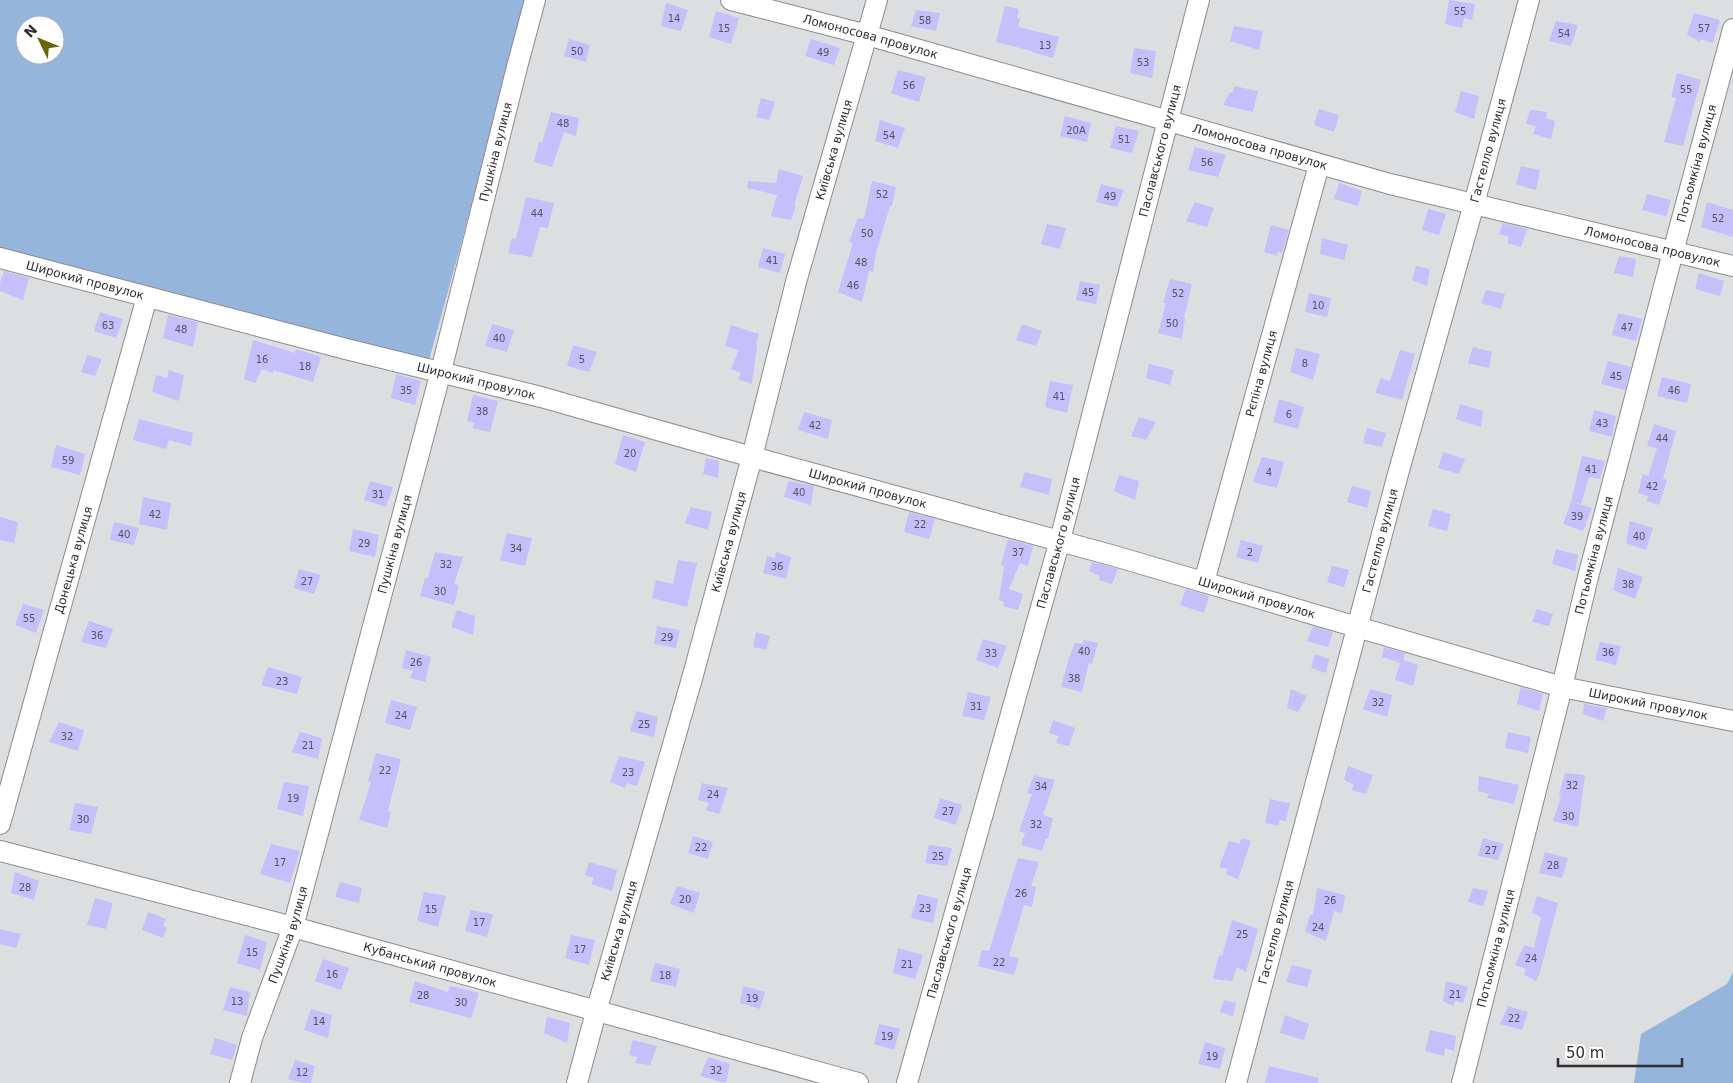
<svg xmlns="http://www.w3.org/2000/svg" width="1733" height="1083" viewBox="0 0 1733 1083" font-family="'DejaVu Sans',sans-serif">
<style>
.green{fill:#95b5dd;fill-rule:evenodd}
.building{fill:#c5bffb}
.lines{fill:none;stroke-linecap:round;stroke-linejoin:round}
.minor-casing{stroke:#8a8b8d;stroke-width:22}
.minor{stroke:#fff;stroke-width:20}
.labels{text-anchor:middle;stroke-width:5;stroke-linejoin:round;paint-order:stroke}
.number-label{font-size:10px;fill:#545363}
.street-label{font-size:12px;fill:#2f2f30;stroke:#fff}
</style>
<rect width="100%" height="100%" fill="#dddee0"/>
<!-- green -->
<g class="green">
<path d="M0,0h528l-100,364 -428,-116zM25,25h30v30h-30z"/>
<path d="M1733,972v111h-99l7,-49 86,-50z"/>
</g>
<!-- building -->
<g class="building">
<path d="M1449,0l26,4 -3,16 -8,-2 -2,10 -17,-4z"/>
<path d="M666,3l22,7 -7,21 -20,-5z"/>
<path d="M1005,6l14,3 -2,9h3l-2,9 41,10 -6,21 -21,-6v-1l-36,-9z"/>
<path d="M916,10l24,3 -4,18 -25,-5z"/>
<path d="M716,11l23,7 -8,26 -22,-7z"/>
<path d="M1694,13l26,7 -7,23 -13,-4v3l-13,-7z"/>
<path d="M1556,21l22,4 -7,21 -22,-5z"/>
<path d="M1234,26l29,5 -4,19 -29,-9z"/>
<path d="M569,39l21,6 -4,17 -22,-6z"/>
<path d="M811,39l29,9 -6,17 -29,-9z"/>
<path d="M1134,48l22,3 -4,27 -22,-5z"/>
<path d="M898,70l28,7 -7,25 -28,-9z"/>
<path d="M1677,73l24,7 -18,66 -19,-4 12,-44 -5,-1z"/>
<path d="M1234,86l24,5 -5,21 -30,-7 7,-13 3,1z"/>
<path d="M1461,91l18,5 -5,23 -19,-7z"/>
<path d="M761,98l14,4 -6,18 -13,-3z"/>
<path d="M1319,109l20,6 -5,17 -20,-7z"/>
<path d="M1530,110l17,2 -1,6 9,3 -4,18 -18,-5 3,-8 -10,-2z"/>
<path d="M551,112l28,6 -3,18 -12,-4 -12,35 -18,-5 5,-20 3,1z"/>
<path d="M1065,116l26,7 -4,19 -27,-6z"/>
<path d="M880,120l25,8 -7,20 -23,-7z"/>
<path d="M1116,126l23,5 -7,22 -22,-5z"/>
<path d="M1195,147l31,8 -8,22 -30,-7z"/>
<path d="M1521,166l19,4 -4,20 -20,-6z"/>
<path d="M779,169l24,7 -9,29h2l-5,15 -20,-4 6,-21 -30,-7 1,-7 28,2z"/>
<path d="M872,181l24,6 -4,19h-2l-14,47 -3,19 -4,-1 -7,31 -24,-10 15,-49 -4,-1 9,-24 6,1z"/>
<path d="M1339,183l23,8 -4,15 -24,-7z"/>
<path d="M1101,184l23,6 -7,17 -21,-5z"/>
<path d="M1647,194l24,6 -5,16 -24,-6z"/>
<path d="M526,197l28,6 -6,25 -8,-1 -8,30 -24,-4 4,-15 4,1z"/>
<path d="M1195,202l19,6 -7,19 -21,-6z"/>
<path d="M1707,202l26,8v27l-32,-10z"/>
<path d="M1428,209l18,5 -7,21 -17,-5z"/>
<path d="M1503,223l24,6 -6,18 -14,-4 2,-6 -10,-3z"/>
<path d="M1047,224l19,4 -6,21 -19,-5z"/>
<path d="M1271,225l18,5 -7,23 -4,-1 -1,4 -13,-4z"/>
<path d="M1322,238l26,7 -4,15 -24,-6z"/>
<path d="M763,248l22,6 -5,19 -22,-6z"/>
<path d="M1619,256l17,3 -3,18 -19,-4z"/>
<path d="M1416,266l14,3 -3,17 -15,-6z"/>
<path d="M4,271l25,7 -6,22 -23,-9v-8z"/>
<path d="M1699,273l25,8 -4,15 -25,-7z"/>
<path d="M1170,279l22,5 -8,34h1l-3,21 -24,-6 8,-30h-3z"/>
<path d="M1080,281l20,4 -4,19 -20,-4z"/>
<path d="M1486,290l19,4 -4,15 -20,-6z"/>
<path d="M1309,293l22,5 -4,19 -22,-5z"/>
<path d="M100,312l23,7 -7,19 -22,-7z"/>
<path d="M1618,313l24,6 -6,22 -24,-6z"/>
<path d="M168,315l30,7 -5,25 -30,-9z"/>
<path d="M492,324l22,6 -7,22 -22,-6z"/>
<path d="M1022,324l20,7 -6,15 -20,-6z"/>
<path d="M731,325l28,9 -3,11h1l-5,39 -14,-5 3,-6 -10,-4 8,-19 -14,-4z"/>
<path d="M253,340l42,13 1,-4 25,8 -8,25 -40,-12v3l-11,-4 -7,14 -11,-4z"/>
<path d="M573,345l24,7 -8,20 -22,-6z"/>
<path d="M1473,347l19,5 -3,16 -21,-5z"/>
<path d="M1296,348l24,6 -7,26 -23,-8z"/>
<path d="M1400,350l15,4 -13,46 -27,-7 6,-15 9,3z"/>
<path d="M87,355l15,4 -7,17 -14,-4z"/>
<path d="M1608,361l23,6 -6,23 -24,-6z"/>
<path d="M1149,364l25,6 -4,15 -24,-7z"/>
<path d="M169,370l15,5 -5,26 -27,-9 4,-17 11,3z"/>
<path d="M396,374l25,7 -6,24 -24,-7z"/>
<path d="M1662,377l29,7 -4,19 -30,-7z"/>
<path d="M1050,381l23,4 -6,28 -22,-6z"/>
<path d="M473,395l25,6 -8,31 -18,-4 3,-5 -8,-2z"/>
<path d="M1279,399l25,8 -6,22 -25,-7z"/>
<path d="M1460,404l23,7 -2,16 -25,-8z"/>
<path d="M1594,410l22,6 -4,21 -23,-6z"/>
<path d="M804,412l28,8 -4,19 -30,-9z"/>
<path d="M1139,417l17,5 -10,18 -15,-4z"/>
<path d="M139,419l54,14 -2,13 -22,-6 -3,9 -33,-9z"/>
<path d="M1654,424l22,7 -13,48 4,1 -8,25 -12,-4 1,-5 -10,-3 5,-19 5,2 9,-28 -10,-2z"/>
<path d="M1367,428l19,5 -4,14 -19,-4z"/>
<path d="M623,435l22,7 -9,30 -21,-8z"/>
<path d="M56,445l29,9 -5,21 -29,-8z"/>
<path d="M1443,452l22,7 -6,15 -21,-6z"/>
<path d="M1582,456l23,5 -5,18 -11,-2 -8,27 -10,-2z"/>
<path d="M1262,457l22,5 -7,26 -24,-6z"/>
<path d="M706,458l13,3 -1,17 -15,-4z"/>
<path d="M1025,472l27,7 -3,16 -29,-8z"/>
<path d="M1119,475l20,6 -4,19 -21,-9z"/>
<path d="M370,481l23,6 -7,20 -22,-7z"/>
<path d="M789,481l25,5 -3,19 -27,-8z"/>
<path d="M1352,486l19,5 -4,17 -20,-6z"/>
<path d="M143,497l28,6 -4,27 -28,-6z"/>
<path d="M1571,502l21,6 -9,23 -20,-7z"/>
<path d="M691,507l21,5 -4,18 -23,-7z"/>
<path d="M1433,509l18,5 -4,17 -19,-5z"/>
<path d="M909,512l26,7 -6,20 -25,-7z"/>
<path d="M0,517l18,5 -4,21 -14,-3z"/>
<path d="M1630,521l23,7 -7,22 -20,-7z"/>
<path d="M114,522l25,6 -5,17 -24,-5z"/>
<path d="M353,529l26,6 -4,22 -26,-6z"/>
<path d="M507,533l25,5 -7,28 -25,-6z"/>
<path d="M1008,539l25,7 -5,20 -8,-3 -11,26 14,5 -5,16 -15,-4 1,-4 -5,-2 5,-33 -3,-2z"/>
<path d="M1241,540l22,6 -5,17 -22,-6z"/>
<path d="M1556,549l22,6 -3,16 -23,-7z"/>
<path d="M435,552l28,5 -9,27 5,1 -5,20 -34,-9 5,-18h3z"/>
<path d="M776,552l15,5 -5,22 -23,-6 4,-17 8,2z"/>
<path d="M678,560l19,3 -10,44 -35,-9 4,-18 17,4z"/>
<path d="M1092,562l26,7 -6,15 -13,-4 1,-4 -11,-5z"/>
<path d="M1332,566l17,4 -5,17 -17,-5z"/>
<path d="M1618,568l25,9 -8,22 -22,-9z"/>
<path d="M299,569l22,6 -7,19 -20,-6z"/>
<path d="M1186,589l23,7 -5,17 -24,-8z"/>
<path d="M23,604l21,6 -8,23 -21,-8z"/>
<path d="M1537,609l16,5 -4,12 -17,-4z"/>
<path d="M457,610l18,6 -2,19 -22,-8z"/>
<path d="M89,621l24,8 -7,19 -25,-6z"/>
<path d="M657,626l23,4 -4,18 -22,-4z"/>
<path d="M1313,626l20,6 -5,15 -21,-6z"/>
<path d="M756,632l14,4 -4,14 -13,-3z"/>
<path d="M983,639l24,7 -9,22 -22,-8z"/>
<path d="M1084,640l14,3 -6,21 -3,-1 -7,29 -21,-5 8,-29 6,-15 7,1z"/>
<path d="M1600,642l21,4 -5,19 -21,-5z"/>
<path d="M1384,647l21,6 -2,7 15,5 -5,21 -18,-6 5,-17 -18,-6z"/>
<path d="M406,650l25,7 -6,25 -15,-4 3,-7 -11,-3z"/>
<path d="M1315,654l14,5 -3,14 -15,-5z"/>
<path d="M268,667l34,10 -5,17 -36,-9z"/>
<path d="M1521,687l22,7 -4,17 -22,-7z"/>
<path d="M1291,689l16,7 -9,16 -11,-4z"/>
<path d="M1370,689l22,6 -5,22 -24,-8z"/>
<path d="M968,692l23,5 -7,23 -22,-4z"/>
<path d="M391,700l26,7 -7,23 -25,-7z"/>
<path d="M1584,704l23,4 -4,13 -20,-7z"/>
<path d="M636,711l22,6 -4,20 -24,-6z"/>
<path d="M1053,720l22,8 -6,18 -13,-3 3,-7 -10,-3z"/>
<path d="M59,722l25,8 -6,21 -29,-9z"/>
<path d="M300,732l22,6 -4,21 -26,-7z"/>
<path d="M1508,732l23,5 -3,16 -23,-5z"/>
<path d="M376,753l25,6 -13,52 3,1 -4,16 -28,-8 12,-38 -3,-1z"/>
<path d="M619,756l26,6 -8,24 -10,-3 -2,5 -15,-6z"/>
<path d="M1348,766l25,9 -7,19 -15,-4 3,-5 -10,-5z"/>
<path d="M1565,773l20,2 -7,52 -25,-6 8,-25 -2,-1z"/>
<path d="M1034,775l21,5 -12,35 10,3 -5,21h-2l-4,12 -21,-6 4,-12 -6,-2 13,-37 -5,-1z"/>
<path d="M1479,776l40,9 -5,19 -27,-6 2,-4 -11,-3z"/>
<path d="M284,782l25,4 -6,30 -26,-7z"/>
<path d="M702,783l26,5 -9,26 -13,-4 3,-7 -11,-3z"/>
<path d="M940,798l22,7 -6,20 -22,-7z"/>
<path d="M1270,799l20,4 -4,18 -6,-1 -2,6 -13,-3z"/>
<path d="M75,803l23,4 -7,27 -22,-4z"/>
<path d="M693,836l20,6 -5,17 -20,-6z"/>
<path d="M1242,838l9,3 -13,38 -12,-5 2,-5 -9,-2 10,-26 10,3z"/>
<path d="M1483,838l21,6 -6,16 -20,-4z"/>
<path d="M271,844l29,7 -10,32 -30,-9z"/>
<path d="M929,845l23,3 -5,18 -22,-3z"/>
<path d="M1545,852l23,6 -6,20 -23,-5z"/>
<path d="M1018,858l21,4 -8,24 5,1 -4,20 -8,-2 -15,51 10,2 -5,17 -36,-9 4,-16 7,1z"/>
<path d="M589,862l28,8 -5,21 -21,-7 3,-6 -9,-3z"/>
<path d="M15,872l24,9 -5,19 -23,-7z"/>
<path d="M340,882l22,6 -3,15 -24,-6z"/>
<path d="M677,886l23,7 -6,20 -24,-9z"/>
<path d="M1317,888l28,7 -3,18 -8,-2 -8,30 -21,-9 5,-17h3z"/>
<path d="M1473,888l15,3 -5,15 -15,-4z"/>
<path d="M424,892l22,4 -8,31 -21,-6z"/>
<path d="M918,894l20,5 -5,24 -22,-5z"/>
<path d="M1537,896l21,7 -19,73h-1l-2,5 -12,-6 2,-6 -11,-4 9,-20 10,3 7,-31 -9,-4z"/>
<path d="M95,898l18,5 -7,26 -19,-4z"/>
<path d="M471,910l22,4 -6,23 -22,-6z"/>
<path d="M148,912l18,7 -3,6 4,3 -4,10 -21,-8z"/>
<path d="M1232,920l26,9 -12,43 -9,-5 -5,14 -19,-2 6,-24 3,1z"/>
<path d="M0,929l21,5 -5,14 -16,-4z"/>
<path d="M245,935l22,7 -7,28 -23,-7z"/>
<path d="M571,935l24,5 -6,25 -24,-7z"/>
<path d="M898,948l25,7 -8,24 -22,-6z"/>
<path d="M323,959l26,9 -8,22 -26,-9z"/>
<path d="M655,963l25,6 -4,18 -26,-6z"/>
<path d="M1292,965l20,5 -5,17 -21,-5z"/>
<path d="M415,981l33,11 2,-6 29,7 -8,25 -62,-16z"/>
<path d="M1446,981l22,6 -5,16 -7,-2 -3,5 -10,-5z"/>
<path d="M743,986l22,6 -5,17 -20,-6z"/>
<path d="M230,987l20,5 -3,24 -24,-6z"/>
<path d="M1224,1000l12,3 -3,13 -13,-4z"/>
<path d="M1508,1006l20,6 -6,18 -22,-6z"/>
<path d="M311,1009l21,6 -4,23 -24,-8z"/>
<path d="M1285,1015l24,9 -5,16 -24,-7z"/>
<path d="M547,1017l23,6 -3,20 -23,-10z"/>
<path d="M879,1024l21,5 -6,21 -20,-6z"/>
<path d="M1430,1030l26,6 -2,15 -9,-3 -1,8 -19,-5z"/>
<path d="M215,1038l22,7 -5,15 -22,-6z"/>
<path d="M633,1040l24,6 -7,19 -15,-2 3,-6 -9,-2z"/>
<path d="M1205,1042l20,6 -5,21 -22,-5z"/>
<path d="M708,1057l22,7 -4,19 -26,-7z"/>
<path d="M295,1060l20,6 -4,17h-9l-14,-4z"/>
<path d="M1269,1066l50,12 -1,5h-53z"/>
</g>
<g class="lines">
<!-- minor casing -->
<g class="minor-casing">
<g id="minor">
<path id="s1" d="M731,0l136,35 523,149 343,82"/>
<path id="s2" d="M0,258l346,91 195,48 211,60 359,98 451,132 171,34"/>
<path id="s3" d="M1204,582l115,-417"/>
<path id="s4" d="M0,824l147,-527"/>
<path id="s5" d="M0,851l293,76 565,156"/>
<path id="s6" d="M240,1083l12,-45 41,-111 148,-556 76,-304 18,-67"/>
<path id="s7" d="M577,1083l19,-71 97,-337 59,-218 44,-175 81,-282"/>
<path id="s8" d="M907,1083l153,-543 139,-540"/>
<path id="s9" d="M1236,1083l162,-609 76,-270 55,-204"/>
<path id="s10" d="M1462,1083l100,-396 25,-106 86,-329 60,-223"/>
</g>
</g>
<!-- minor -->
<use href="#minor" class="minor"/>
</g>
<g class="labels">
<!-- number labels -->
<g class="number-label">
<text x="1460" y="15">55</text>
<text x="674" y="22">14</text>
<text x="925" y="24">58</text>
<text x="724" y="32">15</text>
<text x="1704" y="32">57</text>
<text x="1564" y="37">54</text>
<text x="1045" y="49">13</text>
<text x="577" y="55">50</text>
<text x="823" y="56">49</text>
<text x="1143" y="66">53</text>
<text x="909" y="89">56</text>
<text x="1686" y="93">55</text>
<text x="563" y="127">48</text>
<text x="1076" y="134">20А</text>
<text x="889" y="139">54</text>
<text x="1124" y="143">51</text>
<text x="1207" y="166">56</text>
<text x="882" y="198">52</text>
<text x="1110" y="200">49</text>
<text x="537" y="217">44</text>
<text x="1718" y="222">52</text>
<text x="867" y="237">50</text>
<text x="772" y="264">41</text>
<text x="861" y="266">48</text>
<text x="853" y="289">46</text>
<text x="1088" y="296">45</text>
<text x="1178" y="297">52</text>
<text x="1318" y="309">10</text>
<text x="1172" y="327">50</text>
<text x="108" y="329">63</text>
<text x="1627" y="331">47</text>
<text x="181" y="333">48</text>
<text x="499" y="342">40</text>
<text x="262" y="363">16</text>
<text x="582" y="363">5</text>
<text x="1305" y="367">8</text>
<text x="305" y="370">18</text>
<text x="1616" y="380">45</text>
<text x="406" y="394">35</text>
<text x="1674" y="394">46</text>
<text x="1059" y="400">41</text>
<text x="482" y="415">38</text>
<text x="1289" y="418">6</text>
<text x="1602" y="427">43</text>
<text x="815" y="429">42</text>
<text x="1662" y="442">44</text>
<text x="630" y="457">20</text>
<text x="68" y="464">59</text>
<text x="1591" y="473">41</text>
<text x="1269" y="476">4</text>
<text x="1652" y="490">42</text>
<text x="799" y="496">40</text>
<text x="378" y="498">31</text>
<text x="155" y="518">42</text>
<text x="1577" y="520">39</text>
<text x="920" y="528">22</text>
<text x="124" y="538">40</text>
<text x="1639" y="540">40</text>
<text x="364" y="547">29</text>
<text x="516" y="552">34</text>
<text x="1018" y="556">37</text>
<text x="1250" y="556">2</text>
<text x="446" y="568">32</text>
<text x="777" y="570">36</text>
<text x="307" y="585">27</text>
<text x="1628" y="588">38</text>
<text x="440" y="595">30</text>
<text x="29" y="622">55</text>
<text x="97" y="639">36</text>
<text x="667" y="641">29</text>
<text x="1084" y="655">40</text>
<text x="1608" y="656">36</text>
<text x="991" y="657">33</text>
<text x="416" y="666">26</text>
<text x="1074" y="682">38</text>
<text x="282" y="685">23</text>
<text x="1378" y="706">32</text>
<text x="976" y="710">31</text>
<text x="401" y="719">24</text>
<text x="644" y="728">25</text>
<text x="67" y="740">32</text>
<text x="308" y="749">21</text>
<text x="385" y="774">22</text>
<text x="628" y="776">23</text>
<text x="1572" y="789">32</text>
<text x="1041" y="790">34</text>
<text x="713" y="798">24</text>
<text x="293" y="802">19</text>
<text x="948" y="815">27</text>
<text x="1568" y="820">30</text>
<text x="83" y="823">30</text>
<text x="1036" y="828">32</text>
<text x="701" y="851">22</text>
<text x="1491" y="854">27</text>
<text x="938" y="860">25</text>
<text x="280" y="866">17</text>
<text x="1553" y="869">28</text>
<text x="25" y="891">28</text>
<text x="1021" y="897">26</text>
<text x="685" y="903">20</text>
<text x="1330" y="904">26</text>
<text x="925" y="912">23</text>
<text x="431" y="913">15</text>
<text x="479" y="926">17</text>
<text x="1318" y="931">24</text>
<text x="1242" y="938">25</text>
<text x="580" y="953">17</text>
<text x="252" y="956">15</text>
<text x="1531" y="962">24</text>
<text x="999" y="966">22</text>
<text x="907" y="968">21</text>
<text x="332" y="978">16</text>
<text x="665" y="979">18</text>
<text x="1455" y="998">21</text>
<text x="423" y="999">28</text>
<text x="752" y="1002">19</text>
<text x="237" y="1005">13</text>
<text x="461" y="1006">30</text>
<text x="1514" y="1022">22</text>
<text x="319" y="1025">14</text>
<text x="887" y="1040">19</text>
<text x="1212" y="1060">19</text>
<text x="716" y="1074">32</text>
<text x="302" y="1076">12</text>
</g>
<!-- street labels -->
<g class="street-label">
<text dy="4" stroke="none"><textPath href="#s1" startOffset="144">Ломоносова провулок</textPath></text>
<text dy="4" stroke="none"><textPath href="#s1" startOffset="549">Ломоносова провулок</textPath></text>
<text dy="4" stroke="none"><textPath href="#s6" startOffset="966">Пушкіна вулиця</textPath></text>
<text dy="4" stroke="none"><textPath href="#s7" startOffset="968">Київська вулиця</textPath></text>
<text dy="4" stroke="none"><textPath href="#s8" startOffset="966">Паславського вулиця</textPath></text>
<text dy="4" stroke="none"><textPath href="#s9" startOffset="966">Гастелло вулиця</textPath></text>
<text dy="4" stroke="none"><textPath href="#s10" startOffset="949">Потьомкіна вулиця</textPath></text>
<text dy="4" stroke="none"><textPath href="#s1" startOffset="954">Ломоносова провулок</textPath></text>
<text dy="4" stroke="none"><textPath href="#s2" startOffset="88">Широкий провулок</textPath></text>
<text dy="4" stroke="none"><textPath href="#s3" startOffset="216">Рєпіна вулиця</textPath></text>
<text dy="4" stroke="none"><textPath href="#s2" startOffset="492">Широкий провулок</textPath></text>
<text dy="4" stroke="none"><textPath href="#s2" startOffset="898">Широкий провулок</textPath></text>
<text dy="4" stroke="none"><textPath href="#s9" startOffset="561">Гастелло вулиця</textPath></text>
<text dy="4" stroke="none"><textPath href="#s7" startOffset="562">Київська вулиця</textPath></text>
<text dy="4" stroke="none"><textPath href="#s8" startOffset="561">Паславського вулиця</textPath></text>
<text dy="4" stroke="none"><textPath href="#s6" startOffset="561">Пушкіна вулиця</textPath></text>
<text dy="4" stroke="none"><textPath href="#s10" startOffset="544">Потьомкіна вулиця</textPath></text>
<text dy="4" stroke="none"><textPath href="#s4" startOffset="274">Донецька вулиця</textPath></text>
<text dy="4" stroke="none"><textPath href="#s2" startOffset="1302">Широкий провулок</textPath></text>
<text dy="4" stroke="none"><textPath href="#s2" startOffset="1708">Широкий провулок</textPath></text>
<text dy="4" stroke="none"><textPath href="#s7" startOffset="158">Київська вулиця</textPath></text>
<text dy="4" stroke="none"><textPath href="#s9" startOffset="156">Гастелло вулиця</textPath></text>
<text dy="4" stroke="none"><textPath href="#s8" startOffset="156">Паславського вулиця</textPath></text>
<text dy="4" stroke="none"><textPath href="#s6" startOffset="156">Пушкіна вулиця</textPath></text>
<text dy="4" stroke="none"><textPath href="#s10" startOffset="139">Потьомкіна вулиця</textPath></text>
<text dy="4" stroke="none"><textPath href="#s5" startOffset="445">Кубанський провулок</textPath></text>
</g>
</g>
<!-- north arrow -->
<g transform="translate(40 40) rotate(313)"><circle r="24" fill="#ffffff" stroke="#acacac"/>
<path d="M0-4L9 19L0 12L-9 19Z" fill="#656805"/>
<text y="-8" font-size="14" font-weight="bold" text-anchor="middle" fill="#2f2f30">N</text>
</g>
<!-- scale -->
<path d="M1558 1058v8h124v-8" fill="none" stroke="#2f2f30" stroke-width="2.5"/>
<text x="1566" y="1058" font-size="15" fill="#2f2f30" stroke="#ffffff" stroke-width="4" paint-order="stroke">50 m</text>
</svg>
